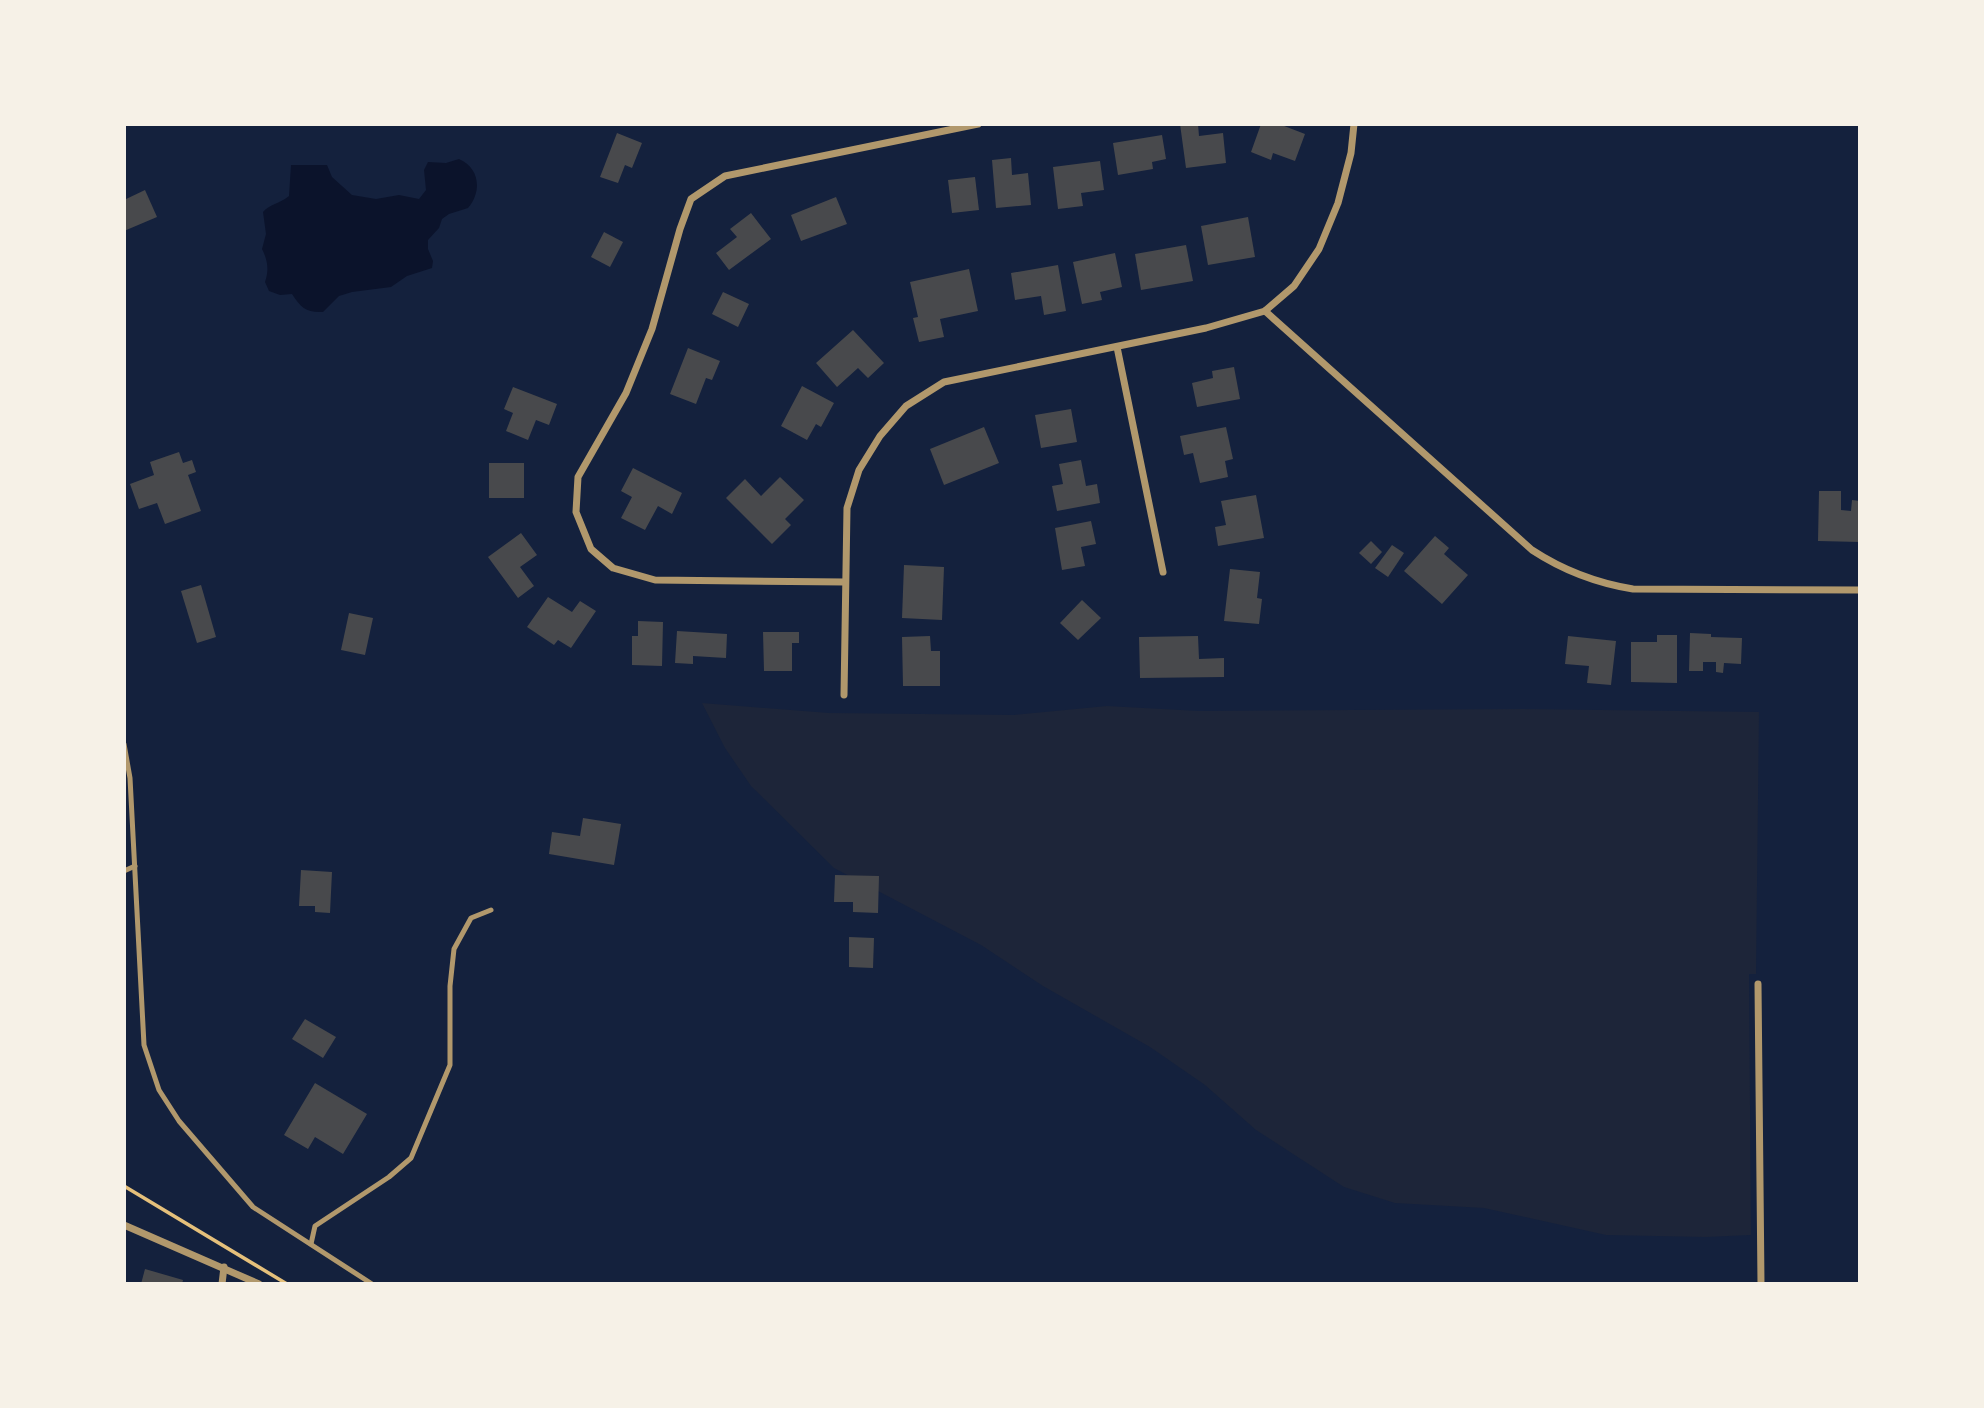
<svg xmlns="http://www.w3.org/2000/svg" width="1984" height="1408" viewBox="0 0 1984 1408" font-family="Bitter,serif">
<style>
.green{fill:#1d2539}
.water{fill:#0b132b}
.building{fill:#48494c}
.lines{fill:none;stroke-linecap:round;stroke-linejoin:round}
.path{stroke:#e5c07b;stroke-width:3.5}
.service{stroke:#b1986c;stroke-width:5}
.minor{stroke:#b1986c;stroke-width:7}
</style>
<rect width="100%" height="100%" fill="#14213d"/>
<!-- green -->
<path class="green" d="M702,703l127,10 185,2 93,-9 92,5 322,-2 238,3 -3,262h-7l2,261 -45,2 -100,-2 -122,-27 -89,-5 -51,-16 -88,-57 -51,-45 -55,-38 -107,-61 -62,-41 -147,-77 -83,-82 -26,-38z"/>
<!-- water -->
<path class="water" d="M459,159c21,9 23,33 9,49l-19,6 -7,5 -3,9 -11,12v9l5,12 -1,7 -25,8 -16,11 -39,5 -13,4 -16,16c-16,1 -22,-4 -31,-18l-12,1 -11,-4 -4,-9c4,-12 3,-21 -3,-33l4,-15 -3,-22c7,-8 16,-8 26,-16l2,-31h36l5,12 20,18 24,4 23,-4 20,4 7,-9 -2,-20 4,-8 18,1z"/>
<!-- building -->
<g class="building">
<path d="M1180,124h18l1,12 24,-3 3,30 -40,5z"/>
<path d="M1261,124h18l26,10 -10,27 -22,-8 -2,7 -20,-8z"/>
<path d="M617,133l25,10 -10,25 -7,-3 -7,18 -18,-6z"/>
<path d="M1162,135l4,24 -14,3 1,7 -35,6 -5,-32z"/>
<path d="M1011,158l1,17 16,-2 3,32 -35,3 -4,-48z"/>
<path d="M1100,161l4,29 -23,3 2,13 -25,3 -5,-42z"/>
<path d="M975,177l4,33 -27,3 -4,-33z"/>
<path d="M145,190l12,27 -33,14v-31z"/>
<path d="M836,197l11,27 -46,17 -10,-26z"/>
<path d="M751,213l20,26 -42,31 -13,-17 21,-16 -7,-8z"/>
<path d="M1248,217l7,40 -47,8 -7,-39z"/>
<path d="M604,232l19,10 -13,25 -19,-10z"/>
<path d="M1186,245l7,36 -52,9 -6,-36z"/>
<path d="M1115,253l7,34 -22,5 2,8 -20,4 -9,-42z"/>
<path d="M1058,265l8,46 -22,4 -3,-19 -26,4 -4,-27z"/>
<path d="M969,269l9,42 -38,8 4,18 -25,5 -6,-24 5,-1 -8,-35z"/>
<path d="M723,292l26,12 -11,23 -26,-13z"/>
<path d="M853,330l31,33 -16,15 -10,-10 -21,19 -21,-24z"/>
<path d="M688,348l32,13 -8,19 -6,-2 -10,26 -26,-10z"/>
<path d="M1234,367l6,32 -43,8 -5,-24 21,-5 -1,-7z"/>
<path d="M802,386l32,17 -13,24 -5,-3 -9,16 -26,-14z"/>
<path d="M513,387l44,17 -8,21 -13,-5 -8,20 -22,-9 7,-18 -9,-4z"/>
<path d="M1071,409l6,33 -36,6 -6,-33z"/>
<path d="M984,427l15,36 -55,22 -14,-36z"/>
<path d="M1226,427l7,32 -8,2 3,16 -28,6 -7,-30 -9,2 -4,-19z"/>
<path d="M179,452l4,11 9,-3 4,12 -8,3 13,36 -36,13 -8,-21 -18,6 -9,-25 24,-9 -4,-13z"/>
<path d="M1081,460l5,26 11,-2 3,19 -43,8 -5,-25 11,-2 -4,-20z"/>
<rect x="489" y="463" width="35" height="35"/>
<path d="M633,468l49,25 -10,21 -14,-8 -13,24 -24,-12 11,-21 -11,-6z"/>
<path d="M780,477l24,23 -19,19 6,6 -19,19 -46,-46 19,-19 16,17z"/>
<path d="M1819,491h22v19l10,1 1,-11 8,1v41l-42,-1z"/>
<path d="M1256,495l8,43 -46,8 -3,-19 11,-2 -5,-24z"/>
<path d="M1091,521l5,23 -15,3 4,19 -23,4 -7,-42z"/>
<path d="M521,533l16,22 -17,12 14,19 -16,12 -30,-41z"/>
<path d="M1435,536l14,12 -5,6 24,21 -26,29 -38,-33z"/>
<path d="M1371,541l11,11 -11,12 -12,-11z"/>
<path d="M1392,545l12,8 -16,24 -13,-9z"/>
<path d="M904,565l40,2 -2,53 -40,-2z"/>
<path d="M1230,569l30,3 -3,26 5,1 -3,25 -35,-3z"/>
<path d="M201,585l15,52 -19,6 -16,-52z"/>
<path d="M548,597l24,15 8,-11 16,10 -25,37 -13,-8 -4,5 -27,-18z"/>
<path d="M1082,600l19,18 -23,22 -18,-17z"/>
<path d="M349,613l24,5 -8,37 -24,-5z"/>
<path d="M638,621l25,1 -1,44 -30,-1v-29h6z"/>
<path d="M677,631l50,3 -1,24 -33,-2v8l-18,-1z"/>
<path d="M763,632h36v11h-7v28h-28z"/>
<path d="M1690,633l21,1v3l31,1 -1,26 -17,-1 -1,10 -7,-1v-10h-13v9h-14z"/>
<path d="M1657,635h20v48l-46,-1v-40h26z"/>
<path d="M930,636l1,15h9v35h-37l-1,-49z"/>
<path d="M1198,636l1,23 25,-1v19l-84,1 -1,-41z"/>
<path d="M1568,636l48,5 -5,44 -24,-2 2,-17 -24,-2z"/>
<path d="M583,818l38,6 -7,41 -65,-11 3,-22 28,4z"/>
<path d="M301,870l31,2 -2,41 -15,-1v-6h-16z"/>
<path d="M835,875l44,1 -1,37 -25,-1v-10h-19z"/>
<path d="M849,937l25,1 -1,30 -24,-1z"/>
<path d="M305,1019l31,18 -13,21 -31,-19z"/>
<path d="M315,1083l52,31 -24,40 -28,-17 -7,12 -24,-14z"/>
<path d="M145,1269l38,11 -1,4h-41z"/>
</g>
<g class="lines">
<!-- path -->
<path class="path" d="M124,1186l163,98"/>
<!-- service -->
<g class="service">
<path d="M124,744l6,34 14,267 15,45 20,31 74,86 119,77"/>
<path d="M124,871l11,-5"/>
<path d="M311,1244l4,-18 74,-49 22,-19 39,-93v-79l4,-37 17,-31 20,-8"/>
</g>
<!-- minor -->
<g class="minor">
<path d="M1265,311l267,239c32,21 64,33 101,39l227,1"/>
<path d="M1117,347l46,225"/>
<path d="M845,582l-190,-2 -42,-12 -22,-19 -15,-37 2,-35 48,-84 26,-64 28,-100 11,-30 34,-23 253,-52"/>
<path d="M844,695l3,-187 12,-38 21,-34 26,-30 38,-24 262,-54 59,-17 29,-25 25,-37 19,-46 13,-50 3,-29"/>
<path d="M1758,984l3,300"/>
<path d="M124,1225l135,59"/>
<path d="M222,1284l2,-17"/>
</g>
</g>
<!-- border -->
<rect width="1984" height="1408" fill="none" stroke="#f6f1e7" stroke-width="252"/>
</svg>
